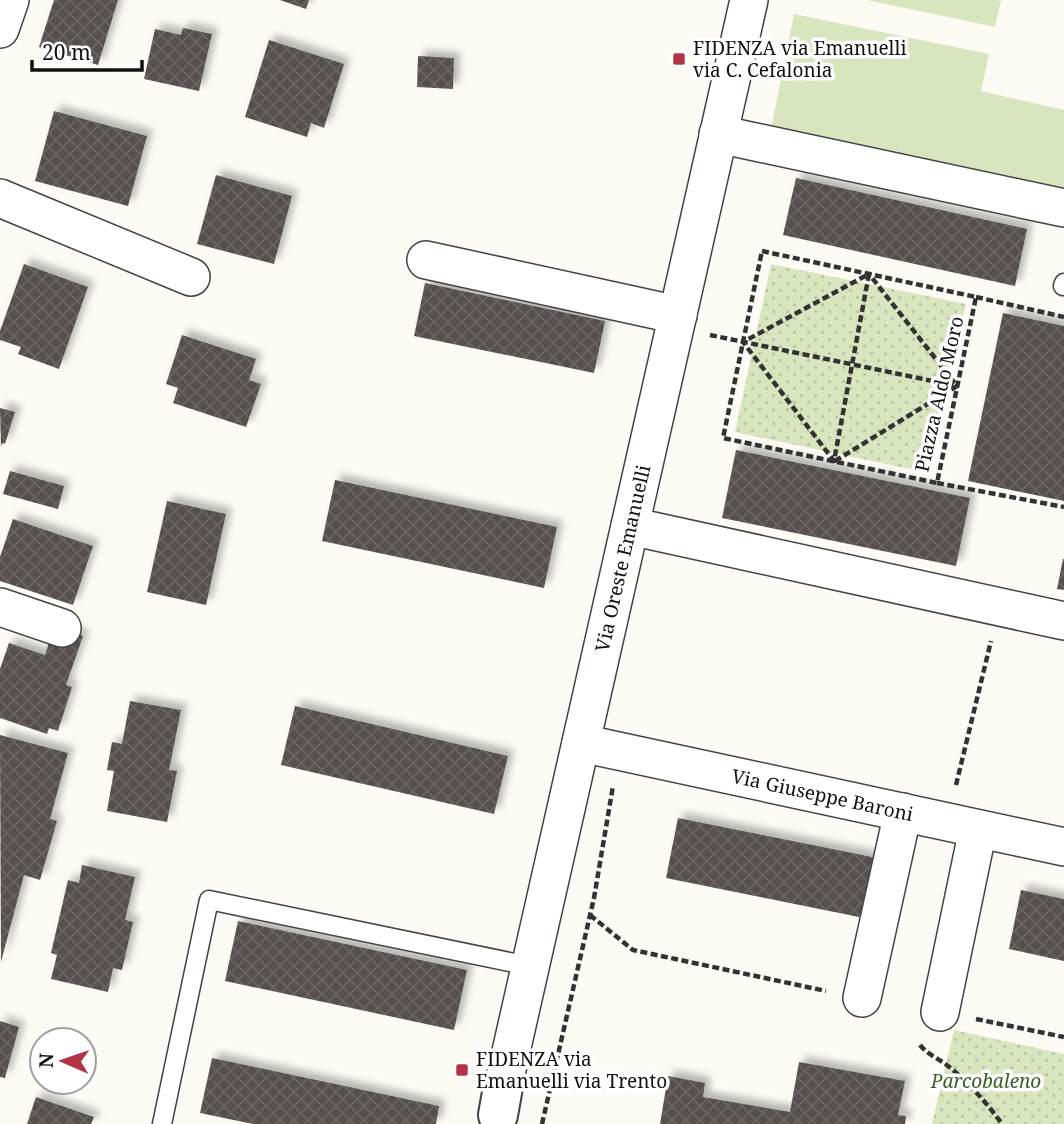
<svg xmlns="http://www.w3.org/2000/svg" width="1064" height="1124" viewBox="0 0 1064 1124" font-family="'Noto Serif',serif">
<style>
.grass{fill:#d7e6bf}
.park{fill:url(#park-dots)}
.building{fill:url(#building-cross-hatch);filter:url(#shadow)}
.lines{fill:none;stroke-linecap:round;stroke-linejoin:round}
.service-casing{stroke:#434343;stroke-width:21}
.minor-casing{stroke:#434343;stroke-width:40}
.tertiary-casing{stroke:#434343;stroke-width:42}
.path{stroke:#323232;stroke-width:4.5;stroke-dasharray:7 3.5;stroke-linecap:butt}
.service{stroke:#fff;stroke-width:18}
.minor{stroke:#fff;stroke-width:37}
.tertiary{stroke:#fff;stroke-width:38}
.poi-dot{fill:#b33447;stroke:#fff;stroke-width:2.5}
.labels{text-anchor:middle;stroke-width:7;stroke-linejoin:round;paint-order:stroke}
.poi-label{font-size:19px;fill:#101010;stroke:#fff;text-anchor:start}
.street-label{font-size:19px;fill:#101010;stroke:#fff}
.park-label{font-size:19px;font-style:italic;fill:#386225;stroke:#fff}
</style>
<defs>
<pattern id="park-dots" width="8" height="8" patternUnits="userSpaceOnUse" patternTransform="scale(1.75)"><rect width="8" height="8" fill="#d7e6bf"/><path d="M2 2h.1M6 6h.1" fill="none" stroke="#b8c4a3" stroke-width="1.8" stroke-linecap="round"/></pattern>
<pattern id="building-cross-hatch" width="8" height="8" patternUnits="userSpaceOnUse" patternTransform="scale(1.75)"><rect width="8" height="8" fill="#57504d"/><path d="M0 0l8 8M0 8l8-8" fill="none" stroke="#6a6562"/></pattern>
<filter id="shadow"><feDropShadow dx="6" dy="-6" stdDeviation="3.5" flood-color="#0004"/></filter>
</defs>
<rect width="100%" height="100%" fill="#fefbf4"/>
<!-- grass -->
<g class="grass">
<path d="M867,0h134l-6,27z"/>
<path d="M794,14l195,40 -8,37 83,19v83l-293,-64z"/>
</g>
<!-- park -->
<g class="park">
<path d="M771,264l195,40 -38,169 -193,-41z"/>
<path d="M954,1030l110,24v70h-132z"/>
</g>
<!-- building -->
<g class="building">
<path d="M54,0h64l-20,65 -59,-18z"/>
<path d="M280,0h29l-3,9z"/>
<path d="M183,28l29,6 -13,57 -55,-12 11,-50 26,6z"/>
<path d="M269,40l75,24 -20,64 -13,-5 -4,14 -62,-20z"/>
<path d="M418,56l36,2 -1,31 -36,-2z"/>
<path d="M54,111l93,25 -19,70 -93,-25z"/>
<path d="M216,175l76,21 -18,68 -77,-20z"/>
<path d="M796,178l231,51 -12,57 -232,-51z"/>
<path d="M24,264l64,23 -29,82 -41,-15 3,-7 -21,-7v-9z"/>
<path d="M425,283l180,38 -11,52 -180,-37z"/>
<path d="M1003,313l61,13v175l-96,-20z"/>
<path d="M182,335l74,24 -7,21 12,4 -15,43 -73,-24 5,-15 -12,-4z"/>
<path d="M0,408l15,4 -10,32 -3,-1 -1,5z"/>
<path d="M736,450l234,48 -14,68 -234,-48z"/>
<path d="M10,471l54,15 -6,23 -55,-15z"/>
<path d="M335,480l222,47 -13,61 -222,-47z"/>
<path d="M167,501l59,13 -20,91 -59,-13z"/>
<path d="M13,519l80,27 -20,59 -73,-24v-24z"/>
<path d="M1063,559h1v31l-7,-1z"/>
<path d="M54,627l29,9 -17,49 6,2 -14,44 -9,-3 -2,6 -47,-16v-49l9,-26 36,12z"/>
<path d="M130,701l51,9 -12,60 8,1 -10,51 -60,-11 7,-40 -7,-1 5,-28 10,2z"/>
<path d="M295,706l213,50 -14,58 -213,-49z"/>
<path d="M0,735l68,18 -18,66 7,2 -17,59 -16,-5 -23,87z"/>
<path d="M678,818l204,41 -13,60 -203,-41z"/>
<path d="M82,865l53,12 -10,43 8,2 -11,48 -9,-2 -5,24 -57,-13 6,-24 -6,-2 17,-73 11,3z"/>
<path d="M1021,890l43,9v62l-55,-12z"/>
<path d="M238,921l229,49 -13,60 -229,-49z"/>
<path d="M0,1021l19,6 -14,51 -5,-1z"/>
<path d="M212,1058l227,48 -3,18h-183l-53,-11z"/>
<path d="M799,1062l106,19 -7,34 8,1 -1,8h-245l8,-48 37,7 -2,14 87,15z"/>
<path d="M36,1097l58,20 -3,7h-64z"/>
</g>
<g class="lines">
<!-- service casing -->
<g class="service-casing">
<g id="service">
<path d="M1063,286l1,-3"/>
<path d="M162,1124l47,-224 320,66"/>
</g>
</g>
<!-- minor casing -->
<g class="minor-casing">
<g id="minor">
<path d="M0,29l10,-29"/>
<path d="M718,134l346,74"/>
<path d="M0,198l191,79"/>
<path d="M426,260l252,55"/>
<path d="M630,526l434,95"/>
<path d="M0,607l62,21"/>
<path id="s1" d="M581,743l483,104"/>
<path d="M862,998l41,-186"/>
<path d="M940,1012l38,-183"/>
<path id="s2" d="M503,1087l246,-1087"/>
</g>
</g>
<!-- tertiary casing -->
<g class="tertiary-casing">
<path id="tertiary" d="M498,1115l5,-28"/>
</g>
<!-- path -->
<g class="path">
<path d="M762,251l214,46 -39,186 -214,-45z"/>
<path d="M869,274l-35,187 -91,-119z"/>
<path d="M976,297l88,20"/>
<path d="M710,335l247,51"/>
<path d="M835,461l122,-75 -88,-112"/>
<path d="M937,483l127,24"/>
<path d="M956,785l35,-144"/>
<path d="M590,915l43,35 193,41"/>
<path d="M976,1019l88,18"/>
<path d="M920,1045c8,10 18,13 28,21 20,16 39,37 54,58"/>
<path d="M542,1124l52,-226 19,-112"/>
</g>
<!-- service -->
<use href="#service" class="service"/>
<!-- minor -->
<use href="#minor" class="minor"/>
<!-- tertiary -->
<use href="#tertiary" class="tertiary"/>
</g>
<!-- markers -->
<g class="poi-dot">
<rect x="672" y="52" width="14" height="14" rx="3.5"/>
<rect x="455" y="1063" width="14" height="14" rx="3.5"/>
</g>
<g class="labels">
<!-- poi labels -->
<g class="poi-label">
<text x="693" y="55">FIDENZA via Emanuelli<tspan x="693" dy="22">via C. Cefalonia</tspan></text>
<text x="476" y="1066">FIDENZA via<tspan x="476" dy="22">Emanuelli via Trento</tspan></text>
</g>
<!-- street labels -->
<g class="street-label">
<text transform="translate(939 394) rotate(-77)" y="7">Piazza Aldo Moro</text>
<text dy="7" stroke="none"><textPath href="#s2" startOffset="542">Via Oreste Emanuelli</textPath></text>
<text dy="7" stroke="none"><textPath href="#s1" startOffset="247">Via Giuseppe Baroni</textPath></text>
</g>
<!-- park labels -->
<g class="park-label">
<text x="986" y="1088">Parcobaleno</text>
</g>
</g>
<!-- north arrow -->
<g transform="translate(63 1061) rotate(272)"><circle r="33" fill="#ffffff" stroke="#9f9f9f" stroke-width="2"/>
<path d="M0-5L12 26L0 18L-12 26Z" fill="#b33447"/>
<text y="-10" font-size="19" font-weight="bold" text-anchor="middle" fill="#101010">N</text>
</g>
<!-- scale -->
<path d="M32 60v10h110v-10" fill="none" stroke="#101010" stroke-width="3.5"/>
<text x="42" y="60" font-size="21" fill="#101010" stroke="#ffffff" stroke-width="5" paint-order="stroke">20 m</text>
</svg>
